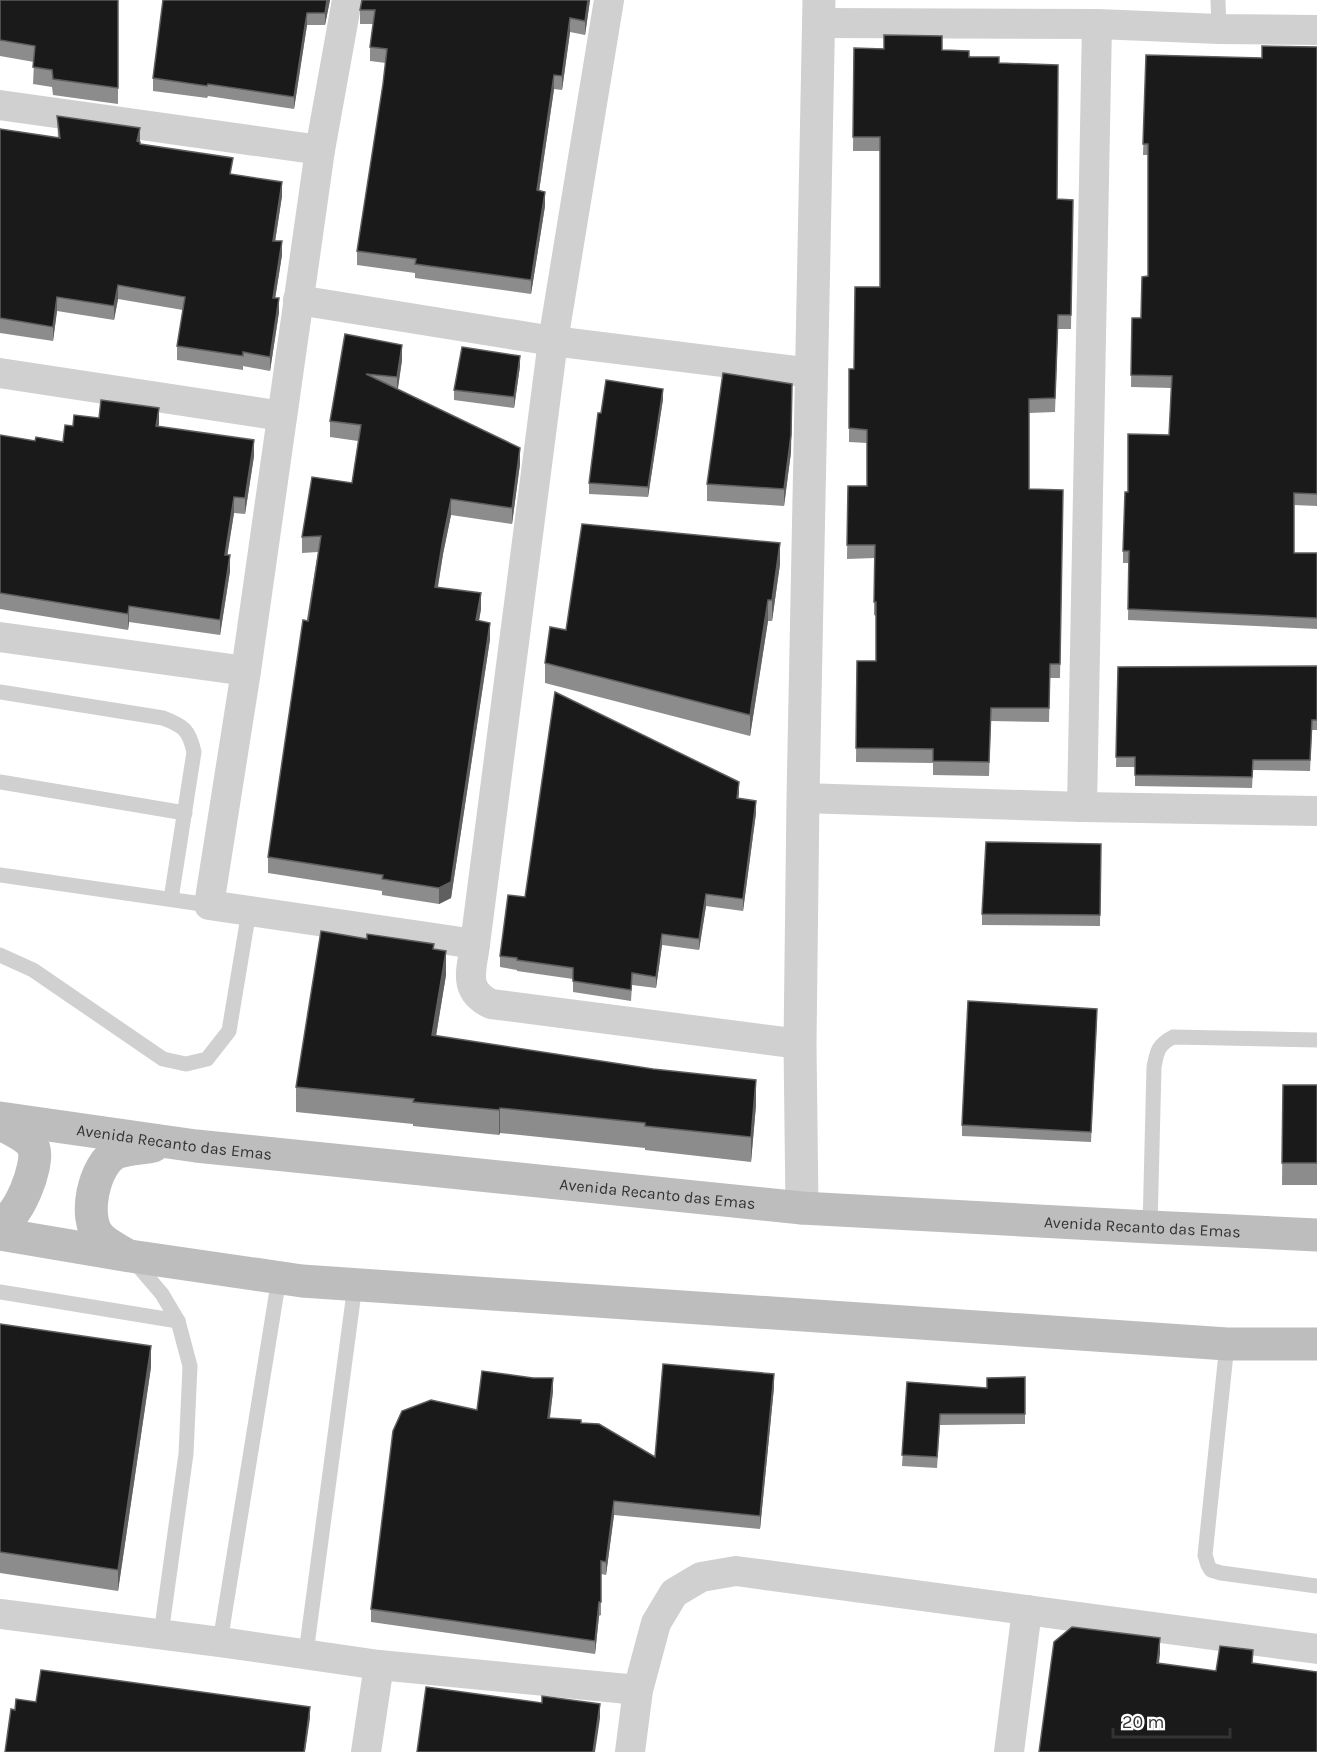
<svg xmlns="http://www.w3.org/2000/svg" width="1317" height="1752" viewBox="0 0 1317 1752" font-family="Karla,sans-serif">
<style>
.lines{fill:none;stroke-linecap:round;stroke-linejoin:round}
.service{stroke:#d0d0d0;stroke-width:15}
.minor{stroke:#d0d0d0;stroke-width:30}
.tertiary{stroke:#d0d0d0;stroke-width:33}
.secondary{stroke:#bdbdbd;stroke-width:33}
.wall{fill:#8c8c8c}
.shaded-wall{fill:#5f5f5f}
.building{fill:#1a1a1a;stroke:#5f5f5f;stroke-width:1.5}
.labels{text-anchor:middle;stroke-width:6;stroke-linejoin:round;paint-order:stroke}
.street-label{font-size:16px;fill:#333;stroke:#fff}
</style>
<rect width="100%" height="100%" fill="#fff"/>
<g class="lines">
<!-- service -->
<g class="service">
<path d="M1218,0l1,29"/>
<path d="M0,692l163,26c21,8 26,12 31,34l-23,147"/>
<path d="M0,782l185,31"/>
<path d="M0,875l209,30"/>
<path d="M0,955l33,15 130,89 23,5 21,-5 22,-28 20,-120"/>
<path d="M1150,1227l4,-160c3,-16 4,-22 19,-30l144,3"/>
<path d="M133,1260l29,34 16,27 12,45 -4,88 -25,180"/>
<path d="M0,1292l178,29"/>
<path d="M1227,1344l-22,211 3,10 3,5 10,3 96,13"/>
<path d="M220,1642l59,-364"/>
<path d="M306,1653l49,-368"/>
</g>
<!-- minor -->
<g class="minor">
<path d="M819,23l278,1 122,5 98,1"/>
<path d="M0,105l320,45"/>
<path d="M298,300l255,41 259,32"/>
<path d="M0,373l282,43"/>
<path d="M0,637l246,34 -37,234 266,39c-3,26 -13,46 16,60l309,40"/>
<path d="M246,671l74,-521 27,-150"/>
<path d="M803,798l279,9 235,4"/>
<path d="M1082,807l15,-783"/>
<path d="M475,944l78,-603 56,-341"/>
<path d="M0,1614l220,28 159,23 259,25"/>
<path d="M366,1752l13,-87"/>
<path d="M630,1752l8,-62 18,-67 18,-30 27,-16 35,-6 581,78"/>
<path d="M1009,1752l18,-142"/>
</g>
<!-- tertiary -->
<path class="tertiary" d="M802,1208l-2,-164 3,-246 16,-798"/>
<!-- secondary -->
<g class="secondary">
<path id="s1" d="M0,1118l196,28 606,62 348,19 167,8"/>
<path d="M0,1123c10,7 30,14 34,26 5,17 -16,70 -34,75"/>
<path d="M0,1234l130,22 172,25 925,63h90"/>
<path d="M127,1255c-8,-5 -21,-11 -27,-18 -18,-18 -6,-73 16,-84 9,-4 27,-5 37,-7"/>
</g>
</g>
<!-- wall -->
<g class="wall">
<path d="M0,0h118v104l-65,-9 -1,-8 -19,-3 1,-22 -34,-6z"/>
<path d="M163,0h167l-5,25h-18l-13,84 -86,-13 -1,2 -54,-7v-13z"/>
<path d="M362,0h228l-5,35 -15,-3 -8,58 -8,-1 -15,102 6,15 -14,88 -116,-16v-5l-58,-8v-14l26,-167 3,-21 -16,-2v-14l3,-23h-13v-14z"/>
<path d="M1317,47v459l-23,-1v48h23v76l-189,-9 1,-57h-6v-12l5,-59 41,-57 2,-47 -40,-1 1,-69h9l7,-42v-121h-5l3,-100 116,3z"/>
<path d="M854,48l88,2 57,13 58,136 16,1 -2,129h-13l-3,83 -26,1v76l34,1 -3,188h-10l-1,44 -58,-1 -2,55 -56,-1v-12l-77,-1 1,-101h19v-45l-2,-1v-57l-27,1 1,-73h19v-43l-18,-1v-73h5l26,-82v-136h-27z"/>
<path d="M57,116l83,26v2l92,30 50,22 -7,45 7,14 -7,43 4,14 -9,59 -27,-5v4l-66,-10v-14l6,-36 -65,-11 -4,21 -57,-9 -4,30 -53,-8v-204l58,9z"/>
<path d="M345,334l57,26 -4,29 122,75 -8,60 -61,-9 -8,39 -5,33 43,22 -2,12 11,18 -39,259 -12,6 -57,-9v-4l-114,-18v-16l50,-305 -16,1v-16l50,-54 6,-42 -28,-4v-16z"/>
<path d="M520,366l-6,42 -60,-8v-10z"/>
<path d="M663,399l-15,98 -59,-3v-11l12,-70z"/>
<path d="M73,426h86l95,30 -9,58 -11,-1 -7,42 3,16 -10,64 -91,-13 -1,8 -128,-21v-174l35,6 28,1z"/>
<path d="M791,452l-7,54 -77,-5v-17z"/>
<path d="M780,564l-8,57h-4l-18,115 -205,-53v-20l21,-33z"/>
<path d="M1317,666v64h-5l-2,41 -57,-1 -1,18 -117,-2v-19h-19l2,-100z"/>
<path d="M739,793l-1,5 18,15 -13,98 -37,-5 -7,44 -37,-5 -6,43 -24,-3 -1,16 -58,-9v-13l-56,-8v-1l-17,-3v-11l25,-59z"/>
<path d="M1101,844l-1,82 -118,-1v-11z"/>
<path d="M434,949l12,26 -10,61 320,69 -5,57 -106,-12v-2l-145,-15 -1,2 -86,-9v-2l-117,-12v-25z"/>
<path d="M1097,1019l-6,123 -129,-6v-11z"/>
<path d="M1283,1085h34v100h-35z"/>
<path d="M0,1324l151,43 -33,224 -118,-18z"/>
<path d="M1025,1377v47l-85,1 -3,43 -35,-2 5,-84 80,6z"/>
<path d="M774,1387l-14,142 -146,-14 -8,60 -5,-1v41l-2,1 -4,38 -224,-32v-13l106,-199 76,-19 -3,27 31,5 74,34z"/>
</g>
<!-- shaded-wall -->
<g class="shaded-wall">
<path d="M327,0h3l-5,25v-12z"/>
<path d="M588,0h2l-5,35v-14z"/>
<path d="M307,13v12l-13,84v-12z"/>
<path d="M570,18v14l-8,58v-14z"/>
<path d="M554,75v14l-17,116v-15z"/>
<path d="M140,128v14l-3,-1z"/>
<path d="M282,182v14l-9,59v-14z"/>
<path d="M545,192v14l-14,88v-14z"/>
<path d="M282,241v14l-9,57v-14z"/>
<path d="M118,285v14l-4,21v-14z"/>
<path d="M57,297v14l-4,30v-14z"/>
<path d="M279,298v14l-9,59v-14z"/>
<path d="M402,345v15l-5,33v-16z"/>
<path d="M520,356v10l-6,42v-11z"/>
<path d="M663,389v10l-15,98v-10z"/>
<path d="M792,401l-1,51 -7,54v-17z"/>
<path d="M159,408v16l-3,17v-15z"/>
<path d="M254,440v16l-9,58v-16z"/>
<path d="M520,448v16l-8,60v-16z"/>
<path d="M234,497v16l-9,57v-15z"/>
<path d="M451,499v16l-8,39 -8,49v-16l8,-48z"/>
<path d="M780,543v21l-8,57v-21z"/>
<path d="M230,555v16l-10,64v-15z"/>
<path d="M481,593v16l-5,27v-16z"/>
<path d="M768,600v21l-18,115v-21z"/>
<path d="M129,606v16l-1,8v-16z"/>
<path d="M490,623v16l-39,259 -12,6v-16z"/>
<path d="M739,782v11l-2,17v-12z"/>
<path d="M756,801v12l-13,98v-12z"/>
<path d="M706,894v12l-7,44v-11z"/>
<path d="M662,934v11l-6,43v-11z"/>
<path d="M446,951v24l-14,85v-25z"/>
<path d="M756,1080v25l-5,57v-25z"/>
<path d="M500,1108v25l-1,2v-25z"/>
<path d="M151,1346v21l-33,224v-21z"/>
<path d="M774,1374v13l-14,142v-13z"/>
<path d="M553,1378v13l-5,40v-13z"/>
<path d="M614,1501v14l-8,60v-13z"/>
<path d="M599,1602v14l-4,38v-13z"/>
<path d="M1160,1638v16l-3,25v-16z"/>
<path d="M600,1704v14l-5,34h-2z"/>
<path d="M310,1707v11l-5,34h-1z"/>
</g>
<!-- building -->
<g class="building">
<path d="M0,0h118v88l-65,-9 -1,-9 -19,-3 2,-21 -35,-6z"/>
<path d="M163,0h164l-2,13h-18l-13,84 -86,-13 -1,2 -54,-8z"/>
<path d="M362,0h226l-3,21 -15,-3 -8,58 -8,-1 -17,115 8,2 -14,88 -116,-16 1,-5 -59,-8 26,-167 4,-35 -17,-2 5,-37h-15z"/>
<path d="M884,35l58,1v14l27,1v6h30v6l59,2 -1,134 16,1 -2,115h-13l-3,83 -26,1v90l34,1 -3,174h-10l-1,44h-58l-2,54 -56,-1v-12l-77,-1 1,-87h19v-59h-2l1,-57h-28l1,-59h19v-56l-18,-2v-59h5l1,-82h25v-150h-27l1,-89 30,1z"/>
<path d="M1262,46l55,1v447l-23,-1v60h23v65l-189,-9 1,-58h-6l2,-59h3v-58l41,1 3,-59 -41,-1 1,-57h9l1,-41 6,-1v-132h-5l3,-89 116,3z"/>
<path d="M57,116l83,12 -3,13 3,1v2l93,14 -3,16 52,8 -9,59h9l-9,57h6l-9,59 -27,-5v4l-66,-10 8,-49 -67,-12 -4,21 -57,-9 -4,30 -53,-9v-189l60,9z"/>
<path d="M345,334l57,11 -5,32 -31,-3 154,74 -8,60 -61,-9 -8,40 -8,48 46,6 -5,27 14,3 -39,259 -12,6 -57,-9 1,-4 -115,-18 35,-237 5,1 13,-85 -19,1 10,-60 40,6 9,-58 -31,-4z"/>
<path d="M462,347l58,9 -6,41 -60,-7z"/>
<path d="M723,373l69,11 -1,51 -7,54 -77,-5z"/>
<path d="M606,380l57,9 -15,98 -59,-4 9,-70h3z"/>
<path d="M101,400l58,8 -3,18 98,14 -9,58 -11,-1 -9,58h5l-10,65 -91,-14 -1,8 -128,-21v-158l35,6 1,-4 27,5 2,-17 8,1 1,-11 25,3z"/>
<path d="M582,524l198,19 -8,57h-4l-18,115 -205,-52 5,-36 16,3z"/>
<path d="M1317,666v54h-5l-2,40h-57l-1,17 -117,-2v-18h-19l2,-90z"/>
<path d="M555,692l184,90 -2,16 19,3 -13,98 -37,-5 -7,45 -37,-5 -6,43 -24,-4 -1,17 -58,-9v-13l-56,-8v-2l-17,-2 8,-61 17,2z"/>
<path d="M986,842l115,2 -1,71 -118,-1z"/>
<path d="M321,931l46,8v-5l67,10 -1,5 13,2 -14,84 221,34 103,11 -5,57 -106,-11v-3l-145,-15 -1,2 -86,-8 1,-3 -118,-12z"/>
<path d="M968,1001l129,8 -6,123 -129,-7z"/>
<path d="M1283,1085h34v78h-35z"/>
<path d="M0,1324l151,22 -33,224 -118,-18z"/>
<path d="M663,1364l111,10 -14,142 -146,-15 -8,61 -5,-1v41h-2l-4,39 -224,-32 22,-178 9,-20 29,-11 46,10 5,-39 51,7h20l-5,40 33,2v3l18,1 56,33z"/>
<path d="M1025,1377v37h-85l-3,43 -35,-2 5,-73 80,6v-10z"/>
<path d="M1072,1627l88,11 -3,25 59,8 4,-25 33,4 -1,13 65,9v80h-278l15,-110z"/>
<path d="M41,1670l269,37 -6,45h-299l6,-43 4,1 1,-11 20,3z"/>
<path d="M426,1687l116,16v-7l58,8 -7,48h-176z"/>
</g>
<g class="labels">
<!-- street labels -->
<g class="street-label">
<text dy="6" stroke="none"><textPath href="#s1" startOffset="176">Avenida Recanto das Emas</textPath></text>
<text dy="6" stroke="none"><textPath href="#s1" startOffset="662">Avenida Recanto das Emas</textPath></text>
<text dy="6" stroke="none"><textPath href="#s1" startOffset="1148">Avenida Recanto das Emas</textPath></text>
</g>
</g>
<!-- scale -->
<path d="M1113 1728v9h117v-9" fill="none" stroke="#333333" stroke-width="3"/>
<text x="1122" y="1728" font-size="18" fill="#333333" stroke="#ffffff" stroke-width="4.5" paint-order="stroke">20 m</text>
</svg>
